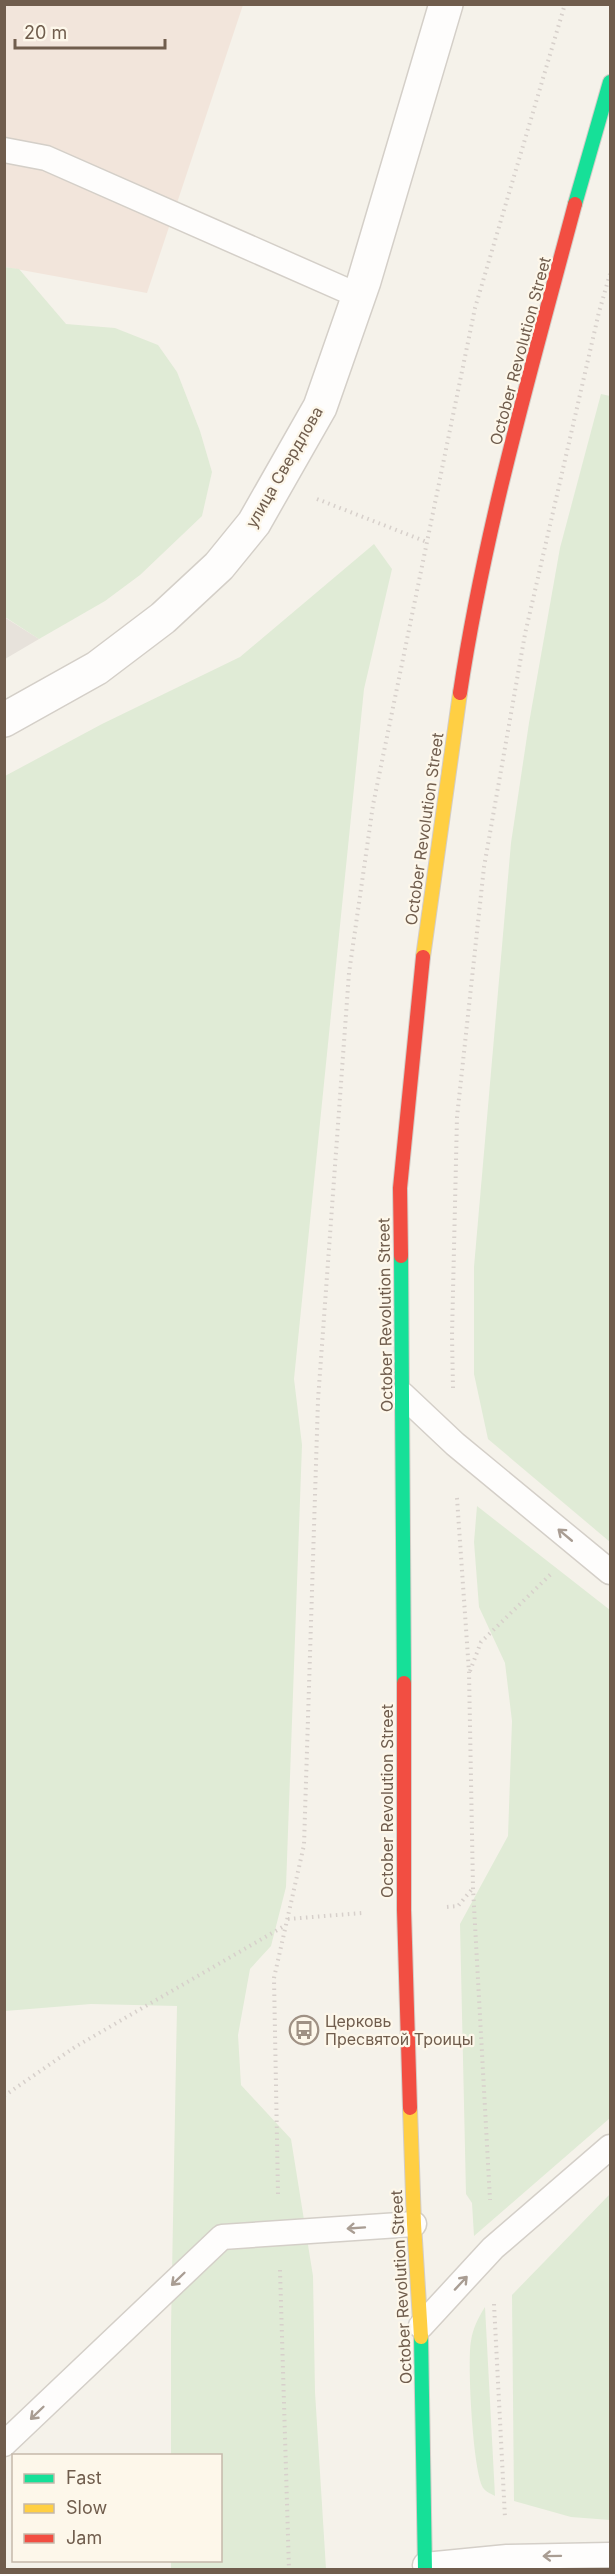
<svg xmlns="http://www.w3.org/2000/svg" width="615" height="2574" viewBox="0 0 615 2574" font-family="Inter,sans-serif">
<style>
.commercial{fill:#f2e5db}
.industrial{fill:#e7e2db}
.green{fill:#e0ebd6}
.lines{fill:none;stroke-linecap:round;stroke-linejoin:round}
.lane-casing{stroke:#d4cfc8;stroke-width:27}
.street-casing{stroke:#d4cfc8;stroke-width:36}
.fast-casing{stroke:#d3cdc7;stroke-width:16}
.slow-casing{stroke:#d3cdc7;stroke-width:16}
.jam-casing{stroke:#d3cdc7;stroke-width:16}
.path{stroke:#d7d0cb;stroke-width:4;stroke-dasharray:1.5 4.5;stroke-linecap:butt}
.lane{stroke:#fefdfc;stroke-width:24}
.street{stroke:#fefdfc;stroke-width:33}
.fast{stroke:#16e098;stroke-width:14}
.slow{stroke:#ffcf43;stroke-width:14}
.jam{stroke:#f24e42;stroke-width:14}
.oneway{stroke:#a99d93}
.labels{text-anchor:middle;stroke-width:4.5;stroke-linejoin:round;paint-order:stroke}
.street-label{font-size:16px;fill:#705d4d;stroke:#fdf7ea}
.poi-label{font-size:16px;fill:#705d4d;stroke:#fdf7ea;text-anchor:start}
</style>
<rect width="100%" height="100%" fill="#f5f2ea"/>
<!-- commercial -->
<path class="commercial" d="M4,5h239l-96,288 -142,-26z"/>
<!-- industrial -->
<path class="industrial" d="M4,617l35,22 -34,20h-1z"/>
<!-- green -->
<g class="green">
<path d="M4,267l15,2 47,55 49,4 43,17 19,27 23,59 12,41 -10,44 -62,59 -35,26 -66,38 -34,-22z"/>
<path d="M601,394l9,2v1146l-122,-103 -14,-65v-107l37,-424 18,-120 31,-175z"/>
<path d="M374,544l18,25 -28,120 -70,690 8,66 -16,442 -15,59 -21,23 -12,66 3,50 50,54 22,137 2,116 11,177h-155v-8l49,-1v-104l-49,-1v-127l6,-322 -86,-2 -86,7v-1235l97,-52 138,-67z"/>
<path d="M477,1506l133,104v508l-136,118 -2,-33 -6,-9 -6,-270 48,-88 4,-115 -7,-58 -26,-56 -5,-65z"/>
<path d="M610,2194v326l-39,-3 -57,-16 -2,-206z"/>
<path d="M485,2307l10,189c-3,-2 -9,-4 -11,-7 -11,-12 -17,-129 -13,-148 2,-13 7,-23 14,-34z"/>
</g>
<g class="lines">
<!-- lane casing -->
<g class="lane-casing">
<g id="lane">
<path d="M4,150l42,8 313,138"/>
<path d="M403,1395l52,49 155,128"/>
<path d="M421,2326l72,-78 117,-101"/>
<path d="M4,2444l218,-207 192,-13"/>
<path d="M425,2565l82,-8 103,-2"/>
</g>
</g>
<!-- street casing -->
<g class="street-casing">
<path id="street" d="M4,720l93,-52 66,-50 56,-52 35,-43 66,-116 44,-126 82,-277"/>
</g>
<!-- fast casing -->
<g class="fast-casing">
<g id="fast">
<path d="M575,204l35,-122"/>
<path d="M401,1256l3,427"/>
<path d="M421,2337l4,233"/>
</g>
</g>
<!-- slow casing -->
<g class="slow-casing">
<g id="slow">
<path d="M423,957l37,-264"/>
<path d="M410,2108l4,116 7,113"/>
</g>
</g>
<!-- jam casing -->
<g class="jam-casing">
<g id="jam">
<path d="M460,693c25,-166 72,-327 115,-489"/>
<path d="M401,1256l-1,-68 23,-231"/>
<path d="M404,1683v227l6,198"/>
</g>
</g>
<!-- path -->
<g class="path">
<path d="M317,499l110,43"/>
<path d="M453,1388l-1,-52 5,-219 27,-250 41,-233 74,-322 11,-38"/>
<path d="M457,1498l12,174 4,216 17,312"/>
<path d="M470,1671l11,-29 71,-69"/>
<path d="M447,1907l11,-1 15,-18"/>
<path d="M288,1919l74,-6"/>
<path d="M4,2096l71,-49 211,-122"/>
<path d="M278,2194l-4,-216 30,-133 14,-445 31,-427 24,-168 102,-497 90,-304"/>
<path d="M280,2270l9,300"/>
<path d="M494,2304l11,214"/>
</g>
<!-- lane -->
<use href="#lane" class="lane"/>
<!-- street -->
<use href="#street" class="street"/>
<!-- fast -->
<use href="#fast" class="fast"/>
<!-- slow -->
<use href="#slow" class="slow"/>
<!-- jam -->
<use href="#jam" class="jam"/>
</g>
<!-- one-way arrows -->
<defs><path id="oneway-shaft" d="M-6 0H5M1.5-3L5.5 0L1.5 3" fill="none" stroke-width="1.6" stroke-linecap="round" stroke-linejoin="round" transform="scale(1.5)"/></defs>
<g class="oneway">
<use href="#oneway-shaft" transform="translate(565 1535) rotate(-140)"/>
<use href="#oneway-shaft" transform="translate(356 2228) rotate(176)"/>
<use href="#oneway-shaft" transform="translate(178 2279) rotate(136)"/>
<use href="#oneway-shaft" transform="translate(461 2283) rotate(-47)"/>
<use href="#oneway-shaft" transform="translate(37 2413) rotate(136)"/>
<use href="#oneway-shaft" transform="translate(552 2556) rotate(179)"/>
</g>
<!-- icons -->
<defs>
<g id="bus-ring" transform="scale(1.5)"><circle r="9.5" fill="#fdf7ea" stroke="#9f9184" stroke-width="1.5"/><path d="M-5-6H5V4H4V6H2V4H-2V6H-4V4H-5ZM-3.5-4V0h7V-4ZM-3.5 1.2v1.5H-2V1.2ZM2 1.2v1.5H3.5V1.2Z" fill="#9f9184"/></g>
</defs>
<g fill-rule="evenodd">
<use href="#bus-ring" x="304" y="2030"/>
</g>
<g class="labels">
<!-- street labels -->
<g class="street-label">
<text transform="translate(520 351) rotate(-75)" y="6">October Revolution Street</text>
<text transform="translate(284 467) rotate(-60)" y="6">улица Свердлова</text>
<text transform="translate(424 829) rotate(-82)" y="6">October Revolution Street</text>
<text transform="translate(385 1315) rotate(-91)" y="6">October Revolution Street</text>
<text transform="translate(387 1801) rotate(-90)" y="6">October Revolution Street</text>
<text transform="translate(401 2287) rotate(-93)" y="6">October Revolution Street</text>
</g>
<!-- poi labels -->
<g class="poi-label">
<text x="325" y="2027">Церковь<tspan x="325" dy="18">Пресвятой Троицы</tspan></text>
</g>
</g>
<!-- border -->
<rect width="615" height="2574" fill="none" stroke="#705d4d" stroke-width="12"/>
<!-- legend -->
<rect x="12" y="2454" width="210" height="108" fill="#fdf7ea" stroke="#c5b9ab" stroke-width="1.5"/>
<rect x="24" y="2474" width="30" height="9" fill="#16e098" stroke="#c5b9ab" stroke-width="1.5"/>
<text x="66" y="2484" font-size="18" fill="#705d4d">Fast</text>
<rect x="24" y="2504" width="30" height="9" fill="#ffcf43" stroke="#c5b9ab" stroke-width="1.5"/>
<text x="66" y="2514" font-size="18" fill="#705d4d">Slow</text>
<rect x="24" y="2534" width="30" height="9" fill="#f24e42" stroke="#c5b9ab" stroke-width="1.5"/>
<text x="66" y="2544" font-size="18" fill="#705d4d">Jam</text>
<!-- scale -->
<path d="M15 39v9h150v-9" fill="none" stroke="#705d4d" stroke-width="3"/>
<text x="24" y="39" font-size="18" fill="#705d4d" stroke="#fdf7ea" stroke-width="4.5" paint-order="stroke">20 m</text>
</svg>
